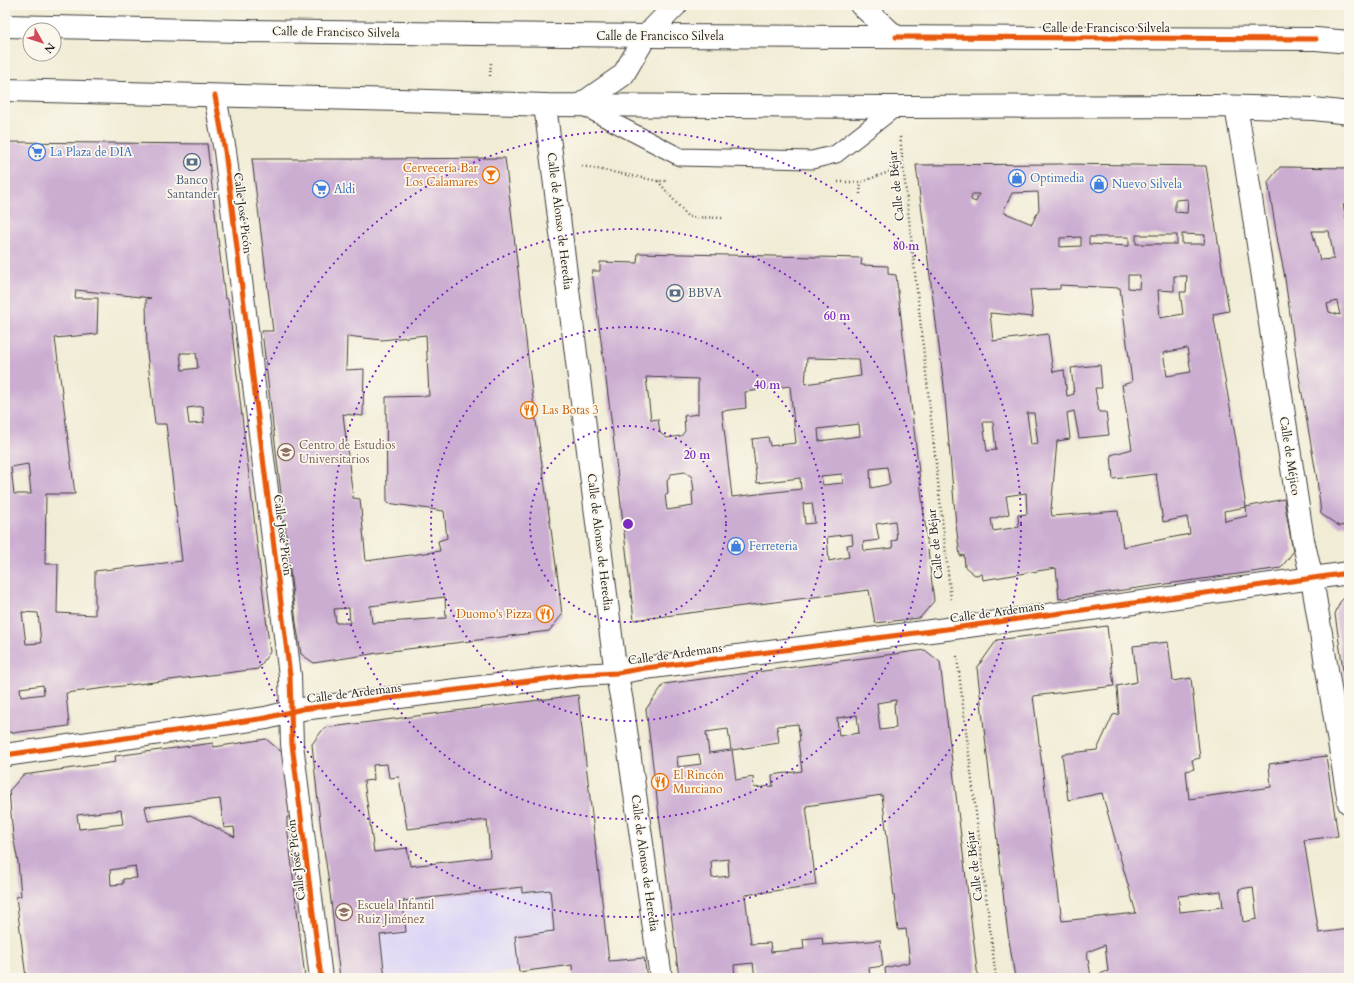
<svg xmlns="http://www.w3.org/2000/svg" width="1354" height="983" viewBox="0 0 1354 983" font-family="Cardo,serif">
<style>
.built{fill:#ddd5f6}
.building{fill:#ccadd2;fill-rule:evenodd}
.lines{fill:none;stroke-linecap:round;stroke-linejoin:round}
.service-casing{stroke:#3c3b38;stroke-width:19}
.minor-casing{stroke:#3c3b38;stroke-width:24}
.tertiary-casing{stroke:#3c3b38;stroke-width:24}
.primary-casing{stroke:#3c3b38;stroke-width:24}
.path{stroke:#3c3b38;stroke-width:2.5;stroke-dasharray:1 3;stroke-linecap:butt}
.service{stroke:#fff;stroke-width:17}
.minor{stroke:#fff;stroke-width:22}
.tertiary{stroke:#fff;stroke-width:22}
.primary{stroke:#fff;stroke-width:22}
.cycleway-casing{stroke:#fbf7ec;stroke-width:8}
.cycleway{stroke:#e8590c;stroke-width:5}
.ring{fill:none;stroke:#7b2cbf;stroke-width:2;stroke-dasharray:2 4}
.labels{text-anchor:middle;stroke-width:3.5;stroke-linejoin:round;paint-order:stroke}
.street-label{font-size:12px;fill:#1c1c1c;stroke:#fbf7ec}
.shop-label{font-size:12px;fill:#366cbe;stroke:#fbf7ec;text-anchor:start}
.food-label{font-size:12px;fill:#c56008;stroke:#fbf7ec;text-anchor:end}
.service-label{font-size:12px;fill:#4e5e75;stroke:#fbf7ec}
.education-label{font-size:12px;fill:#785e54;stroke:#fbf7ec;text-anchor:start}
.centre{fill:#7b2cbf;stroke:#fbf7ec;stroke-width:2}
.ring-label{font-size:12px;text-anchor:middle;font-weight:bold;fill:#7b2cbf;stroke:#fbf7ec;stroke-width:3.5;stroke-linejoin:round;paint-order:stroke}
</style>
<rect width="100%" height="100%" fill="#fbf7ec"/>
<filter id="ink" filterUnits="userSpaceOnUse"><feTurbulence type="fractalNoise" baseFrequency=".025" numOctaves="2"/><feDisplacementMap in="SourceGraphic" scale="8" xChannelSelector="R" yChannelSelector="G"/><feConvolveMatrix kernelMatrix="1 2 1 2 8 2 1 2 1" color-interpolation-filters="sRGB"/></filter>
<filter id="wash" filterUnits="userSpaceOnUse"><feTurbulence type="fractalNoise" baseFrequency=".012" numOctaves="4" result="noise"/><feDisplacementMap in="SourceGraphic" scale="16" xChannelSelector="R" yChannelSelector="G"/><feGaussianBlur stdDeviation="0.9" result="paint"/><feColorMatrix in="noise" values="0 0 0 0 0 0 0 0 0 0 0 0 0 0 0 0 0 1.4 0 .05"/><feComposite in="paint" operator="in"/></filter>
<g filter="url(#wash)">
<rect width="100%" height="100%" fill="#f1ecd5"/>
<!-- built -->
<path class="built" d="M596,844l13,117 -156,17h-113l-12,-102z"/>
<g id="blocks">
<!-- building -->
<g class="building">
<path d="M5,142l202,2 18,154 3,1 42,353 -12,17 -192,24 3,33 -58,7 -6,-5zM76,290l75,8 -5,1 1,54 8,71h11l16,137 -87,10v44l-38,-2 1,-49h-13l1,-70h29l-20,-156 42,-4 1,-36h-23zM180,353h16l2,15 -16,2zM203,406l1,17 -15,1 -2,-16zM28,464l3,30h-17l-3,-27zM22,612l16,1 3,30 -15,1zM43,685l1,9 -23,3 -1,-9z"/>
<path d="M505,158l27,234 26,188 4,35 -13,16 -165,21 -70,11 -13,-9 -5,-32 -34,-291h11l-21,-172h126zM426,335l3,61 -43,1 1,106 57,8 3,27 -9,3 2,10 -74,10 -6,-62 -7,-1 -10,-84 20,2 1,-47 -18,1 1,-34 35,4zM445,597l1,21 -74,5 -2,-17zM349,608l1,15h-14l-2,-14z"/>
<path d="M1061,164l145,2 23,145 -16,3 23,126 10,67 -22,4 1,10 22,-5 -1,-9 38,-8 9,53 -12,16 -222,31 -3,-31 -73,12 -1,-6 -7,1 -10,-8 -1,-12 -4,1 -4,-31 -12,-139 -28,-221zM1038,192l1,17 -7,15 -29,-12 9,-19zM972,194h7l-3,8 -5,-2zM1188,199l-1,14 -12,-1v-12zM1182,234l23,1 -1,9h-22zM1136,235h41v9h-41zM1081,237v9l-21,1v-9zM1089,237h40v9l-40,-2zM1128,275h12l-1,14 -11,-1zM1174,276h13l-1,16h-6l3,22 -23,4 -2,-28 16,1zM1060,285l60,3 12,94 -10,3 10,64 -21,6 2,24 43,-5 7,48 24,-5 3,17 -67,13 -5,-36 -66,5 -1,-6 6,-69 13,-2 -3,-26 7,-2 5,27 30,-3 -3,-23h-7l-4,-24h7l-2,-23 -29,3 3,26 -7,2 -3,-26 -11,2 -5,-38 -55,7 -3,-28 43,4 -3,-27 30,-1zM1187,348l4,24 -24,4 -4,-23zM1027,413h7l4,31 -7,1zM983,422h10l3,28 -9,1zM1026,493l1,21 -9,1 1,12 -26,4 -2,-12 18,-5 -3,-18z"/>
<path d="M1280,167l69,1v37h-6l4,17h2v184h-1l1,8v111l-10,1 -18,-12 -4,-35 -19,-108 -14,-99 -6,-29 -10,-61zM1312,231h17l5,28 -14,1zM1337,301l3,14 -11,-3 -2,-8z"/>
<path d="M638,253l224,5 -1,7 27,1v8l8,1 38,326 -14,17 -45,5 -6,-33 -235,30 -22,-194 -20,-155h8v-9l37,1zM807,358l52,1 2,17 -56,8zM646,377l52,2v35l-14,2 1,15 -4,5 -14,2 -7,-5 -2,-14 -7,1zM790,386l6,57 -26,3 -2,-9 -16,2 5,44 43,-5 1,11 -69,8 -10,-86 24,-3 -1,-16zM859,424l1,12 -41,5 -1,-12zM887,467l3,17 -19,4 -1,-19zM685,472l7,5 2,14 -2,1 1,14 -26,4 -2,-15 3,-1 -1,-13 4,-7zM842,474l1,9 -20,2 -2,-9zM812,503l3,20 -10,1 -2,-20zM895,521l2,19 -5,1 1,7 -29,3 -1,-9 16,-2 -3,-16zM852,534l1,10 -6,1 2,12 -20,4 -2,-24z"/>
<path d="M1349,593v111h-1l-13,-90 5,-12z"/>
<path d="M1107,626l7,60 -81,10 29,225 74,-8 -34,-120 -34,7 -6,-46 35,-4 16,-35 6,-1 -2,-28 20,-4 -4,-36 35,-4 5,39 18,-3 9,80 -8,2 2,9 -8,2 3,28 82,-12 -2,-23 57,-8 12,80 -34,4 15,93 30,-4v49h-334l-8,-51 -30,-259 20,-28zM1253,887l4,32 -14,3 -4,-33zM1221,891l2,16 -43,5 -2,-16zM1105,945l3,26 -17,6 -4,-25z"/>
<path d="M925,650l15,12 38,316h-92l-1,-10 25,-6 -4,-33 -8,1 -16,-135 -76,11 10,79 -71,10 6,49 19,-1 1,9 33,-3 -1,-10 19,-2 1,8 57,-5 3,26 -14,2 1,10h-115l-2,-15 -19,2 1,13h-56l-33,-269 18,-25zM896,700v3l-2,1 2,24 -16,2 -3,-27zM857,715l2,18 -20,3 -2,-18zM798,724l2,17h-2l4,30 -30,4 1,11 -19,2 -1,-11 -17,3 -4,-30 47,-7 -2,-17zM728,729l3,21 -22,3 -3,-21zM699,754l2,10 -23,3 -1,-10zM728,859l1,17 -17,2 -1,-17z"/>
<path d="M578,695l31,266 35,-3 3,20h-74l-1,-13 -53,7 -4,-36 39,-5 -4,-41 -28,3v-6l-119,14 3,31 -26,3 5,43h-45l-12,-102 -7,-45 -9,-87 12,-16zM387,764l2,14 10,-1 8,52 80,-9 3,37 -80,9 -3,-18 -33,4 -10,-71 10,-1 -1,-15z"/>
<path d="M266,739l18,15 6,63h-3v8l18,153h-279l-10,-81 5,-1 -3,-34 -5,-26 -4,-45 14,-16 93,-13 -1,-6 98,-13 1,4zM220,799l4,29 10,-1 1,10 -45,-22 -42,6 -3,-14zM121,810l2,14 -44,5 -2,-14zM135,866l2,12 -14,1v5l-12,1 -1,-15z"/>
</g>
</g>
</g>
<g filter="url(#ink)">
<use href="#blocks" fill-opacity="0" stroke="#3c3b38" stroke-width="1"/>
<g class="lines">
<!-- service casing -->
<g class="service-casing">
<path id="service" d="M582,106l98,51 132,3 24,-6 60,-47"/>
</g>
<!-- minor casing -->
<g class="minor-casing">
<g id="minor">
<path d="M215,96l10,55 65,525 2,68 29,234"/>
<path d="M545,105l69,554 8,43 39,276"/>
<path d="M1236,107l9,52 58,381 9,39 37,224"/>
<path d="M5,755l261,-37 36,-9 277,-34 38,-2 28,-5 309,-40 395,-55"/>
</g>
</g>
<!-- tertiary casing -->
<g class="tertiary-casing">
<g id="tertiary">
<path d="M861,5l35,32"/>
<path d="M580,105l43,-30 23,-39 30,-31"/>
</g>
</g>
<!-- primary casing -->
<g class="primary-casing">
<g id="primary">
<path d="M5,26l236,5 405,5 670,3 33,3"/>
<path d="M5,90l395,10 145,5 351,2 320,-1 98,3 35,4"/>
</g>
</g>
<!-- path -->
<g class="path">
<path d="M490,76l1,-13"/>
<path d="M900,137l51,463"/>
<path d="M582,166l76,15h9"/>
<path d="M658,181l30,36 36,1"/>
<path d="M838,182h23l42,-15"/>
<path d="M860,194l1,-12"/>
<path d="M957,656l39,322"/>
</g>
<!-- service -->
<use href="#service" class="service"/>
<!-- minor -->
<use href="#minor" class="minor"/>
<!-- tertiary -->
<use href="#tertiary" class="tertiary"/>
<!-- primary -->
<use href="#primary" class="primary"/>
<!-- cycleway casing -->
<g class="cycleway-casing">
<g id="cycleway">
<path d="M896,37l420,2"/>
<path d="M215,96l10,55 65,525 2,68 29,234"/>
<path d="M5,755l261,-37 36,-9 277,-34 38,-2 28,-5 309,-40 395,-55"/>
</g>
</g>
<!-- cycleway -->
<use href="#cycleway" class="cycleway"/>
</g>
</g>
<!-- distance rings -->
<g class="ring">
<circle cx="628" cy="524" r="98"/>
<circle cx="628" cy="524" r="197"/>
<circle cx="628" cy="524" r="295"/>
<circle cx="628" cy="524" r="393"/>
</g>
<!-- icons -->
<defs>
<g id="supermarket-ring" transform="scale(0.9)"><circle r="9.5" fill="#fbf7ec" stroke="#3f7fe0" stroke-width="1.5"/><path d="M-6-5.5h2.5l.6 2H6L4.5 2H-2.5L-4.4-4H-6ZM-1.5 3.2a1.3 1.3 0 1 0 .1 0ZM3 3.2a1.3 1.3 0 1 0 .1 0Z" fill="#3f7fe0"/></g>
<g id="bank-ring" transform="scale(0.9)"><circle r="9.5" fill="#fbf7ec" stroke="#5c6f8a" stroke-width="1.5"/><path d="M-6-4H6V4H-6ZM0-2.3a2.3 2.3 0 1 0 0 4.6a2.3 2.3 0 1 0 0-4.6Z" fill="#5c6f8a"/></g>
<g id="bar-ring" transform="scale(0.9)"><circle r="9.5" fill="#fbf7ec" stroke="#e8710a" stroke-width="1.5"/><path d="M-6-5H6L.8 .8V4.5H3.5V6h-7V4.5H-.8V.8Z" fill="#e8710a"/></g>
<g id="shop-ring" transform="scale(0.9)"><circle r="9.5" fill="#fbf7ec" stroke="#3f7fe0" stroke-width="1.5"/><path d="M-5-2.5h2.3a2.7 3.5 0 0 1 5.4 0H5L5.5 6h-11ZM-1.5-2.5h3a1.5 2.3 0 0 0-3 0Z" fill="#3f7fe0"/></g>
<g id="restaurant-ring" transform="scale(0.9)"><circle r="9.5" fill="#fbf7ec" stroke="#e8710a" stroke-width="1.5"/><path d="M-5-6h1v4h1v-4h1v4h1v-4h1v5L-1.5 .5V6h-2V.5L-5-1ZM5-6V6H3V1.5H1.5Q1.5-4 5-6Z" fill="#e8710a"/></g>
<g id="university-ring" transform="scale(0.9)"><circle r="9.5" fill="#fbf7ec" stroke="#8d6e63" stroke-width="1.5"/><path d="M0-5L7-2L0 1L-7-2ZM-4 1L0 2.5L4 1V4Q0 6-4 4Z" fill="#8d6e63"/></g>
<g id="school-ring" transform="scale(0.9)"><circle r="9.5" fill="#fbf7ec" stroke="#8d6e63" stroke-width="1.5"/><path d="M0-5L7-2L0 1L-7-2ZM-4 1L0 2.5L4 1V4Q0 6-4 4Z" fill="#8d6e63"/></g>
</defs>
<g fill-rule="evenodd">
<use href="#supermarket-ring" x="37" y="152"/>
<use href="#bank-ring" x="192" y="162"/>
<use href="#bar-ring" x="491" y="175"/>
<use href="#shop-ring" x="1017" y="178"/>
<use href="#shop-ring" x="1099" y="184"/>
<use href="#supermarket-ring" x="321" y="189"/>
<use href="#bank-ring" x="675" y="293"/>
<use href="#restaurant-ring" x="529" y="410"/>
<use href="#university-ring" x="286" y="452"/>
<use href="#shop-ring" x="736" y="546"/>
<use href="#restaurant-ring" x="545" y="614"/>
<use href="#restaurant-ring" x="660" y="782"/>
<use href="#school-ring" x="344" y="912"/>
</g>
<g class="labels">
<!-- street labels -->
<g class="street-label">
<text x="1106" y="32">Calle de Francisco Silvela</text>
<text transform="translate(336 32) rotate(1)" y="4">Calle de Francisco Silvela</text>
<text x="660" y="40">Calle de Francisco Silvela</text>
<text transform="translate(896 186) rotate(-96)" y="4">Calle de Béjar</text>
<text transform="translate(243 213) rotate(83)" y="4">Calle José Picón</text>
<text transform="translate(560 221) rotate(83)" y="4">Calle de Alonso de Heredia</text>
<text transform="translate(1290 456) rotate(81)" y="4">Calle de Méjico</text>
<text transform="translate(283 535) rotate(83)" y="4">Calle José Picón</text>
<text transform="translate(600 542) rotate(83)" y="4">Calle de Alonso de Heredia</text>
<text transform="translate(935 544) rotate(-96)" y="4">Calle de Béjar</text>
<text transform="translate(997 612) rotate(-8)" y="4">Calle de Ardemans</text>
<text transform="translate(675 654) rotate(-8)" y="4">Calle de Ardemans</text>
<text transform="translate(354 693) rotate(-7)" y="4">Calle de Ardemans</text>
<text transform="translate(296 860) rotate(-97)" y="4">Calle José Picón</text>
<text transform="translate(645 863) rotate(82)" y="4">Calle de Alonso de Heredia</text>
<text transform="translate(974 866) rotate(-97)" y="4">Calle de Béjar</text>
</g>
<!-- shop labels -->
<g class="shop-label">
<text x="50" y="156">La Plaza de DIA</text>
<text x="1030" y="182">Optimedia</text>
<text x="1112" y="188">Nuevo Silvela</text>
<text x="334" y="193">Aldi</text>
<text x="749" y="550">Ferreteria</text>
</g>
<!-- food labels -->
<g class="food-label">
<text x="478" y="172">Cervecería Bar<tspan x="478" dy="14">Los Calamares</tspan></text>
<text x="542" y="414" text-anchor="start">Las Botas 3</text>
<text x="532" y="618">Duomo's Pizza</text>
<text x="673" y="779" text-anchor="start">El Rincón<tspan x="673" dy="14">Murciano</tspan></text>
</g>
<!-- service labels -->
<g class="service-label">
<text x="192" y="184">Banco<tspan x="192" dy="14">Santander</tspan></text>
<text x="688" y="297" text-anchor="start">BBVA</text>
</g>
<!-- education labels -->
<g class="education-label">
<text x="299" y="449">Centro de Estudios<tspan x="299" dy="14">Universitarios</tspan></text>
<text x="357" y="909">Escuela Infantil<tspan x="357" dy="14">Ruiz Jiménez</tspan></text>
</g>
</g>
<circle cx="628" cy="524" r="6" class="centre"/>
<g class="ring-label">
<text x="906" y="250">80 m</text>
<text x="837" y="320">60 m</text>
<text x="767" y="389">40 m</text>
<text x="697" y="459">20 m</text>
</g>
<!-- margin -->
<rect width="1354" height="983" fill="none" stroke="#fbf7ec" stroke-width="20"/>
<!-- north arrow -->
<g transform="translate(42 42) rotate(129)"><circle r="19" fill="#fbf7ec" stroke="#a29f99"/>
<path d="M0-3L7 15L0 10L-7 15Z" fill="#d1495b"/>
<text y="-6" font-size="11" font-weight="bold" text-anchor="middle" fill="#1c1c1c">N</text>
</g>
</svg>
